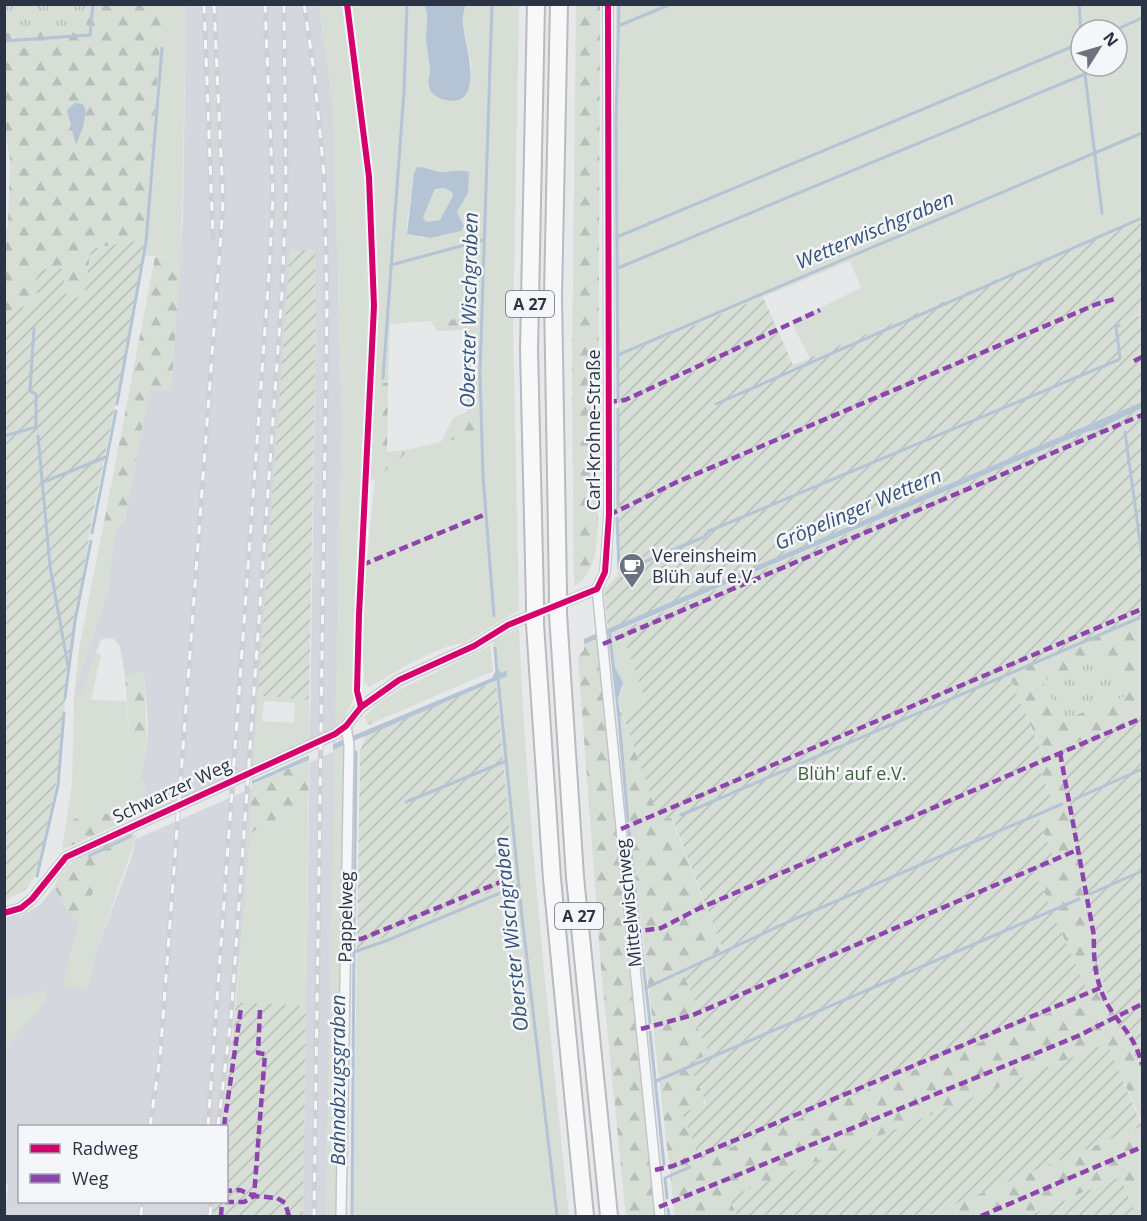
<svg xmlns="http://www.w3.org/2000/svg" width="1147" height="1221" viewBox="0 0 1147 1221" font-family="'Open Sans',sans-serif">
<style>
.built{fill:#d4d7dd}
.grass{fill:#d6ded6;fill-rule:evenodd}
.forest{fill:url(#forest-firs)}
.park{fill:url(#park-tufts)}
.garden{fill:url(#garden-furrows)}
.water{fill:#b4c4d5;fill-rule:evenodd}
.pier{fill:#e6e8ea}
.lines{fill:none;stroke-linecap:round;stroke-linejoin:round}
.stream{stroke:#b4c4d5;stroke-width:3}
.street-casing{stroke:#c4c6c8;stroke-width:12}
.highway-casing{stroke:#b8bbbf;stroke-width:20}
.street{stroke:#f5f6f7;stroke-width:9}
.highway{stroke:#f8f8f8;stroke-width:16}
.rail-casing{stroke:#cecfd2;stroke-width:5}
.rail{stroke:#f4f6f9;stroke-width:3;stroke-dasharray:9;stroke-linecap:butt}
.highway-bridge-casing{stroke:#b8bbbf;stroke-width:20;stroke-linecap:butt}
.highway-bridge{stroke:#f8f8f8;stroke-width:16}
.quiet{stroke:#8e44ad;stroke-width:4.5;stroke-dasharray:9 4.5;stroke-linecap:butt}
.cycleway-casing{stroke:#f4f6f9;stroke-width:10}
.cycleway{stroke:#d6006c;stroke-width:6}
.labels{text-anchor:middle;stroke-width:5;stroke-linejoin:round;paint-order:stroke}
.shield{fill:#f4f6f9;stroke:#676e7b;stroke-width:1.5}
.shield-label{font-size:16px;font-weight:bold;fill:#2b3445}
.street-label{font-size:18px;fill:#2b3445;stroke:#f4f6f9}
.poi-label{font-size:18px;fill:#2b3445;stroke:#f4f6f9;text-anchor:start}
.park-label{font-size:18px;fill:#3f6138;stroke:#f4f6f9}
.water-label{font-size:20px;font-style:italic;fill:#34527a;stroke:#f4f6f9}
</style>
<defs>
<pattern id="forest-firs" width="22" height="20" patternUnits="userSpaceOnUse" patternTransform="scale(1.5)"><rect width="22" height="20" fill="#d6ded6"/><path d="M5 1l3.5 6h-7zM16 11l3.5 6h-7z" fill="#b8bfb9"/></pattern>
<pattern id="park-tufts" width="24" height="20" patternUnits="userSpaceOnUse" patternTransform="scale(1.5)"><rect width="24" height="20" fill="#d6ded6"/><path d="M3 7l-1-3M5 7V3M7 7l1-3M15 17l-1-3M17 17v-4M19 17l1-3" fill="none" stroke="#b8bfb9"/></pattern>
<pattern id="garden-furrows" width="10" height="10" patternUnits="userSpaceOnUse" patternTransform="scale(1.5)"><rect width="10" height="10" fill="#d6ded6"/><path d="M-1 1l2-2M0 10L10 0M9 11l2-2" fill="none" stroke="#b8bfb9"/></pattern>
</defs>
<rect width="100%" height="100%" fill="#e6e8ea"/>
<!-- built -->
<path class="built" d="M186,5h133l14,97 9,321 -16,793h-23l13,-900 -1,-65 -24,-1 -46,654 -23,222h-202v76h194l-1,14h-208l3,-31 -3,-4v-132l40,-58 -40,10v-82l18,-4 18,-11 13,-17 12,21 14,15 -10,33 18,32 7,-34 36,-95 10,-44 5,-32 -6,-4 7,-30 1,-24 -4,-53 -19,4 -5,-29 -6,-8 -9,-1 -4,2 -5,12 -14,41 -8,8 1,-13 32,-93 9,-65 9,-11 24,-129h22l12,-171z"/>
<!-- grass -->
<g class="grass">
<path d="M163,5h23l-5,254 -38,-4z"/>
<path d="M319,5h106l4,13 -3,22 4,28 -2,18 5,8 8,4 29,-11 1,-24 -8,-40 2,-18h54l-6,327 6,278 -55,33c-33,4 -66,29 -95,44l-5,-4 -2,-76 13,-128 -11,4 -10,137 2,73 -13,29 -8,6 7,-305 -9,-321zM417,167l27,6 22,-2 -4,33 -5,8 5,9 -9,12 -31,5 -16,-9 8,-56zM481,317l-6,117 -64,15 -35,29 2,-95h10l2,-59z"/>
<path d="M616,5h526v213l-332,140 -19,-36 70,-34 -11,-27 -231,95zM1081,30h36v36h-36z"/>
<path d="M444,188l9,4v4l-12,24 -15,2 -3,-5 12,-28z"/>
<path d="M116,530l-9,65 -32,93 4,-39 23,-116z"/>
<path d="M519,628c8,197 30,393 50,588h-216l4,-267 157,-67 -21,-241z"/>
<path d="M621,630l25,72 -24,11 -4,-14 5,-11 -8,-21 -4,-34z"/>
<path d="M490,646l3,25 -109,47 -5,-15 20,-13z"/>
<path d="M96,652l5,3 -10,45 35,1 4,43 17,5 -7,30 6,4 -5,32 -15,6 -30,-11 -30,13 6,-40 2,-82 8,-8z"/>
<path d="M258,696l51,4 1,39 -57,25zM264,701l31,2 -1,20 -32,-2z"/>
<path d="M345,737l-8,479h-11l9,-473z"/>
<path d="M308,804l-2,202 -70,-4 14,-169z"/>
<path d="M135,841l-40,113 -6,34 -27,-1 18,-64 30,-71z"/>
<path d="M46,991l-1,11 -40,47v-48z"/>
</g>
<!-- forest -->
<g class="forest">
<path d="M87,5h76l-18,234 -54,10 -7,48 -47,6 -28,8 -1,9 -3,1 -1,-83 4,-11 2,-67 -5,-32v-95l81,-5z"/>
<path d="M600,5l-2,521c-2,23 -2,48 -24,60l-2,-212 4,-369z"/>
<path d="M155,257l26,2 -10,132 -22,-1 -24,129 -9,11 -14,3z"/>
<path d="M481,317l-6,117 -35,9 13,-25 14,-6 2,-82 -32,1 -6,-10z"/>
<path d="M378,383h10l-1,69 24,-3 -36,30z"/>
<path d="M1142,618v96l-82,36 37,212 23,69 10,11 12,32v48l-35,-78 -377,154 7,18h-62l-58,-504h4l39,109 11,-4 52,134 -25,57 -7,4 18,42 -10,99 2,7 387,-164 -53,-125 1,-59 18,-9 -18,-42 8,-5 -36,-83z"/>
<path d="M597,638l58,578h-29l-25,-248 -23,-312 6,-6v-6z"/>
<path d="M144,671l3,78 -17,-5 -5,-68z"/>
<path d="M379,703l5,15 -16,7 -3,-8z"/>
<path d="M309,760l-1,44 -58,29 2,-48z"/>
<path d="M96,810l30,11 -64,29 4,-27z"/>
<path d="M138,829l-8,6h6l-1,6 -25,11 -30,71 -14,-15 -12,-21c11,-32 55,-45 84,-58z"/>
<path d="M1142,1126v90h-6l-17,-39 -92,39h-101z"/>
</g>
<!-- park -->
<g class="park">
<path d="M4,5h83l-1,23 -80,5z"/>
<path d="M1109,654l17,42 -63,24 -21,-39z"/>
</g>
<!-- garden -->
<g class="garden">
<path d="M1142,218v95l-16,7 16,-5v87l-534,228 -4,-40 14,-15 -2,-69 3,-150 144,-59 30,68z"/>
<path d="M145,239l-11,75 -41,199 -25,153 -8,98 -19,92 -6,20 -10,14 -20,11v-580l3,-2v-8l29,-8v-34h25l5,29 17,-1 7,-48z"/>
<path d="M290,250h25l1,66 -7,384 -51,-4z"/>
<path d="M1142,408v210l-134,55 36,84 -8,4 18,43 -18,8 19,50 -20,9 54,125 -388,164 -19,-47 24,-10 -17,-40 20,-9 -18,-42 7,-4 -17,-38 42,-20 -51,-133 -12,5 -38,-109 24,-11 -25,-72z"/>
<path d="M496,681l18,201 -157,67 3,-197 6,-18z"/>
<path d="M1142,714v360l-12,-31 -10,-12 -23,-69 -37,-212z"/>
<path d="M236,1002l70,4 -3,210h-90l1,-14h12v-76h-4z"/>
<path d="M1107,1043l35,83 -216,90h-189l-8,-19z"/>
<path d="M1120,1177l16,39h-109z"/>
</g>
<!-- water -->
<g class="water">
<path d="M425,5h40c0,6 -3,11 -2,18 0,16 27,90 -21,76 -5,-2 -12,-6 -13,-12 -2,-5 1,-13 1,-18 -1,-10 -3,-19 -4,-28 0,-15 3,-21 -1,-36z"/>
<path d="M75,103l8,1 3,7 -3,16 -7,18 -9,-35z"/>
<path d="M417,167c9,0 20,6 28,5 9,-1 15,-2 24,0l-1,21 -11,19 7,14 -3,5 -31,7 -23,-4 7,-61zM444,188l8,4 1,4 -13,24 -14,2 -3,-5 12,-28z"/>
<path d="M1142,402v6l-44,21 -12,3 -475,201 4,34 8,16 -5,16 2,13h-3l-9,-77 -24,9v-5z"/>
<path d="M497,669l5,4 5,-3v6l-380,161 218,-98 147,-61z"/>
</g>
<!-- pier -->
<g class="pier">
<path d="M333,741v11l-24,11v-12z"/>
<path d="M252,776v12l-116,51 2,-11z"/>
</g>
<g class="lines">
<!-- stream -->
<g class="stream">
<path d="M492,4l-12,368 3,104 11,140"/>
<path d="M1079,4l2,31"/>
<path d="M618,26l53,-22"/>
<path d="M1115,30l27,-12"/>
<path d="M4,41l86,-6 3,-31"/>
<path d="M1084,66l18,147"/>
<path d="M617,237l464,-194"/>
<path d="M391,265l92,-25"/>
<path d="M618,268l467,-194"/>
<path d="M618,355l524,-222"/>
<path d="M383,378l21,-287 3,-87"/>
<path d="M618,399l-2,-279 3,-116"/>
<path d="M117,404l29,-162 16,-194"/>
<path d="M716,404l426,-186"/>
<path d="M618,409v95"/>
<path d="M1125,432l17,124"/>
<path d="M4,436l32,-9v-33l-6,-3 4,-63"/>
<path d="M38,436l12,130 18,100"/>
<path d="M41,483l65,-26"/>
<path d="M617,518l2,50 6,2 79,-33 5,-6 409,-171 2,-2 -4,-31 3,-2"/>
<path d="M92,533l24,-122"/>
<path d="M495,648l2,24"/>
<path d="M498,679l24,238 35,299"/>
<path d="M65,698l10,-77 16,-80"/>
<path d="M618,709l10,112"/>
<path d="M1075,799l67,-30"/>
<path d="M406,802l100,-41"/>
<path d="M681,815l458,-197"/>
<path d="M629,830l10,95"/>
<path d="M89,856l42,-20"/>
<path d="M37,876l21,-91 6,-72"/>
<path d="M1090,894l52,-23"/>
<path d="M354,935l2,-183"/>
<path d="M640,935l10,88"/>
<path d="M354,952l34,-12 131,-55"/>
<path d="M646,988l144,-67 272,-117"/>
<path d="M650,1032l14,133"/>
<path d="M656,1081l423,-182"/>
<path d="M667,1198l-2,-20 25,-11"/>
<path d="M668,1209l1,7"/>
<path d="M352,1216l2,-273"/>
</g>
<!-- street casing -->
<g class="street-casing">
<g id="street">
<path d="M597,589l63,627"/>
<path d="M4,913l17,-5 11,-9 34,-42 269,-123 11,-8 15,-19 38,-27 75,-34 34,-21 89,-36 8,-17 4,-57 -1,-511"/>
<path d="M341,1216l8,-471 -3,-19"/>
</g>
</g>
<!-- highway casing -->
<g class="highway-casing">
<g id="highway">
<path d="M558,593l-5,-296 6,-293"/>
<path d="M535,603l-6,-253 7,-346"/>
<path d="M558,614l17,263 34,339"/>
<path d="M535,624l17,255 33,337"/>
</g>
</g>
<!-- street -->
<use href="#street" class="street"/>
<!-- highway -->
<use href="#highway" class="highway"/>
<!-- rail casing -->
<g class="rail-casing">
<g id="rail">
<path d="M204,4l9,234"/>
<path d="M304,4l10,68 10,102 3,130 -13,912"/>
<path d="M150,1126l10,-68 61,-824 2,-34 -9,-196"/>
<path d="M208,1126l61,-852 4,-77 -8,-193"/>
<path d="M218,1126l13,-108 51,-726 4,-94 -2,-194"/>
<path d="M141,1216l1,-14"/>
<path d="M210,1216l1,-14"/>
</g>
</g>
<!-- rail -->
<use href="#rail" class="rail"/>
<!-- highway-bridge casing -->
<g class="highway-bridge-casing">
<g id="highway-bridge">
<path d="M558,593v21"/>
<path d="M535,603v21"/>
</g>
</g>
<!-- highway-bridge -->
<use href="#highway-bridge" class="highway-bridge"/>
<!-- quiet -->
<g class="quiet">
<path d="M1134,361l8,-4"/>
<path d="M608,402l17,-2 195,-90"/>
<path d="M609,515l68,-33 420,-178 18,-5"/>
<path d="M362,565l124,-51"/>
<path d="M603,644l539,-229"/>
<path d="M1060,753l34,183c-1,29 3,56 21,80 14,19 20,24 27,48"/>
<path d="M621,829l521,-220"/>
<path d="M632,932l29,-4 39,-20 442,-190"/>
<path d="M345,939h16l147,-60"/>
<path d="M260,1010l-2,43 7,1 -11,142 23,2 8,5 4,13"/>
<path d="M641,1029l52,-14 384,-165"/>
<path d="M224,1126l17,-118"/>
<path d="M655,1170l18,-4 427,-178"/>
<path d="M225,1202h19l10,-6 -14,-6 -14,1"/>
<path d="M659,1207l419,-171 64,-32"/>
<path d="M221,1216l1,-14"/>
<path d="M981,1216l161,-69"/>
</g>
<!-- cycleway casing -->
<g class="cycleway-casing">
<g id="cycleway">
<path d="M347,4l22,173 5,129 -15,309 -2,76 4,16"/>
<path d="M4,913l17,-5 11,-9 34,-42 269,-123 11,-8 15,-19 38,-27 75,-34 34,-21 89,-36 8,-17 4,-57 -1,-511"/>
</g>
</g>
<!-- cycleway -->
<use href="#cycleway" class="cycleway"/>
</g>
<!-- icons -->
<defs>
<g id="cafe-pin" transform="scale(1.35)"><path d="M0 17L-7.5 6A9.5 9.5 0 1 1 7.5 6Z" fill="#6c737f" stroke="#f4f6f9"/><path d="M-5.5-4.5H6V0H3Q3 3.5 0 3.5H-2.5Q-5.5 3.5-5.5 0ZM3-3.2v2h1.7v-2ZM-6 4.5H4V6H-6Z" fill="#fff"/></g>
</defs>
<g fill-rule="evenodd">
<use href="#cafe-pin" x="632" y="566"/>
</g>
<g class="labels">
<!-- shield labels -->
<g class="shield">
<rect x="506" y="291" width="48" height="26" rx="4.5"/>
<rect x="555" y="903" width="48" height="26" rx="4.5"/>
</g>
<g class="shield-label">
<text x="530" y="310">A 27</text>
<text x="579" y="922">A 27</text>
</g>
<!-- street labels -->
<g class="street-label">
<text transform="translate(594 430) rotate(-90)" y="6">Carl-Krohne-Straße</text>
<text transform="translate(172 791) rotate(-25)" y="6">Schwarzer Weg</text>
<text transform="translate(629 903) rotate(-96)" y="6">Mittelwischweg</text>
<text transform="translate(346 917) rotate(-89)" y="6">Pappelweg</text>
</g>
<!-- poi labels -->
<g class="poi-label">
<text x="652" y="562">Vereinsheim<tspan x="652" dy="21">Blüh auf e.V.</tspan></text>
</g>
<!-- park labels -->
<g class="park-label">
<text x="852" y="780">Blüh' auf e.V.</text>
</g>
<!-- water labels -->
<g class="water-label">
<text transform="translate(875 230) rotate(-23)" y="7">Wetterwischgraben</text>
<text transform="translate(469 310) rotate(-89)" y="7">Oberster Wischgraben</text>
<text transform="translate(858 509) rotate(-23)" y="7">Gröpelinger Wettern</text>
<text transform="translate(511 934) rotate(-96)" y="7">Oberster Wischgraben</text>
<text transform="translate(338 1080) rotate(-90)" y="7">Bahnabzugsgraben</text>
</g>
</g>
<!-- border -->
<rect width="1147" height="1221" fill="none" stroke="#2b3445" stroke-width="12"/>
<!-- legend -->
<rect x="18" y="1125" width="210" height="78" fill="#f4f6f9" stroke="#a4a8b1" stroke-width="1.5"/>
<rect x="30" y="1144" width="30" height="9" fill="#d6006c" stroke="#a4a8b1" stroke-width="1.5"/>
<text x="72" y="1155" font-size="18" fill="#2b3445">Radweg</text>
<rect x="30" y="1174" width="30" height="9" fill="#8e44ad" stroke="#a4a8b1" stroke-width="1.5"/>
<text x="72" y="1185" font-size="18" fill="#2b3445">Weg</text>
<!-- north arrow -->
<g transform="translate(1099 48) rotate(53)"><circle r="28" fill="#f4f6f9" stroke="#a4a8b1" stroke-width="1.5"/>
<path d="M0-4.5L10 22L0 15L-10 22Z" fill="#6c737f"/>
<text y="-9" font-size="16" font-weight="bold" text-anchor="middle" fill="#2b3445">N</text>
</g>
</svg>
